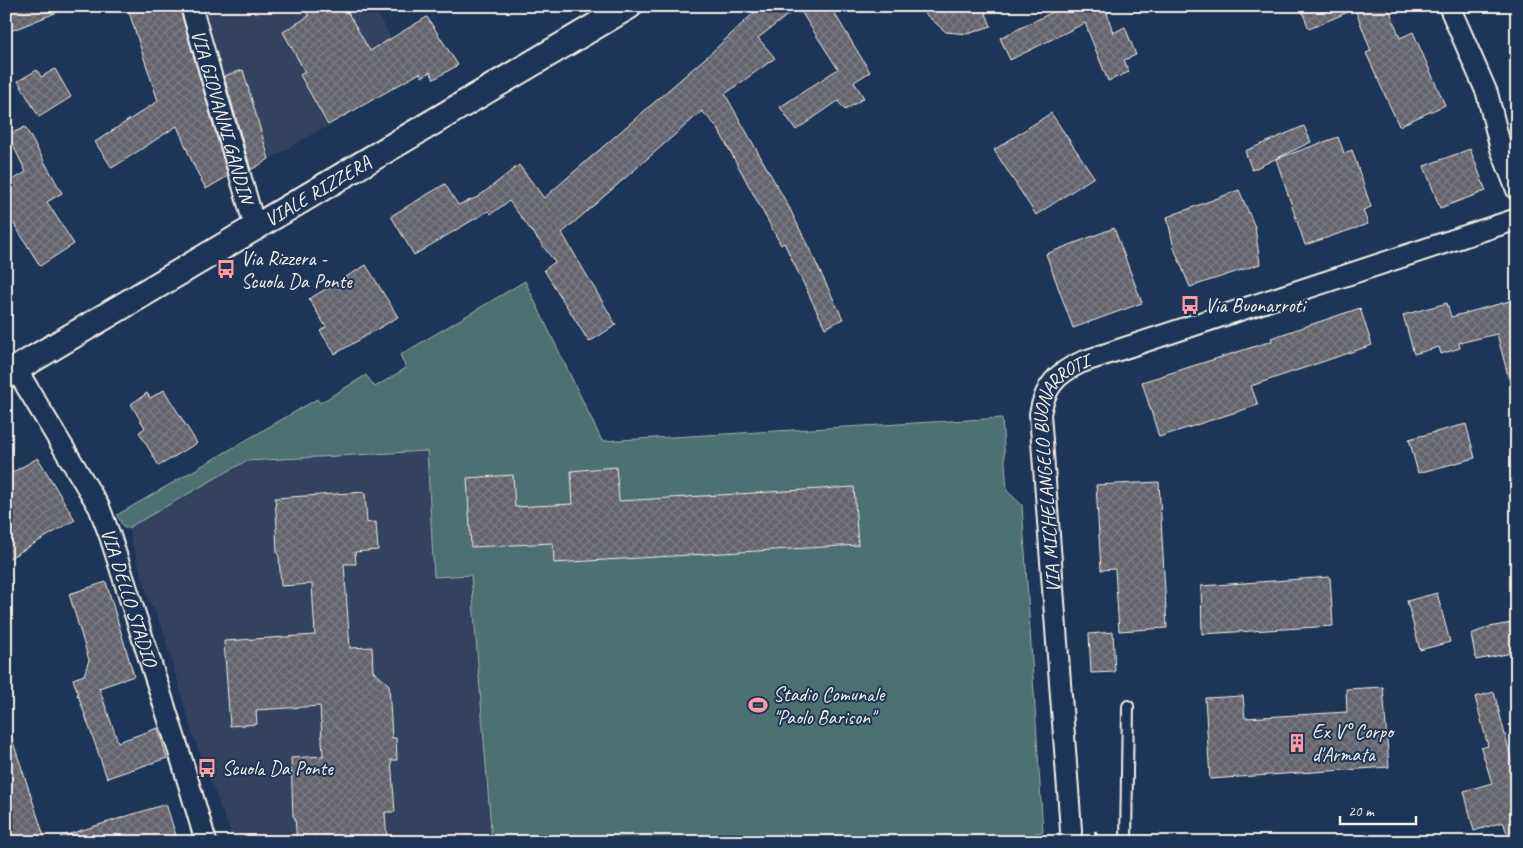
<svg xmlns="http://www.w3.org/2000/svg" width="1523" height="848" viewBox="0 0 1523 848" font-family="Caveat,sans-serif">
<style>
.built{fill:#32435e}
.grass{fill:#4d7173;stroke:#a0b1ae}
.building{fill:url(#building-cross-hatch);stroke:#f4f1e8}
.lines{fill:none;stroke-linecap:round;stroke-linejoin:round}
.service-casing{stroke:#f4f1e8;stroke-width:14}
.minor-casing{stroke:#f4f1e8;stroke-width:24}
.tertiary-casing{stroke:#f4f1e8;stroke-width:29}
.path{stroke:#f4f1e8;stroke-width:3;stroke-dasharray:5 4;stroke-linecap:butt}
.service{stroke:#1d3557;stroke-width:10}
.minor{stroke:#1d3557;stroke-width:20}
.tertiary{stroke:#1d3557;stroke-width:25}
.labels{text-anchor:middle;stroke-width:4;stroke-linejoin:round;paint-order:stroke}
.street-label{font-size:20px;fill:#f4f1e8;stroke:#1d3557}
.poi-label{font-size:20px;fill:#f4f1e8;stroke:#1d3557;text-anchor:start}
</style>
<defs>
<pattern id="building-cross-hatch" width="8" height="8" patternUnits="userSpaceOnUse" patternTransform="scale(1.25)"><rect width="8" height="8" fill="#63646d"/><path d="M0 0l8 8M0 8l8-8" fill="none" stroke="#7a7b82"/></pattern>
</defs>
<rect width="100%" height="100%" fill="#1d3557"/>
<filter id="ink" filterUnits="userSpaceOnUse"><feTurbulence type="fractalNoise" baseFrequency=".02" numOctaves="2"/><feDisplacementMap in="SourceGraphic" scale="10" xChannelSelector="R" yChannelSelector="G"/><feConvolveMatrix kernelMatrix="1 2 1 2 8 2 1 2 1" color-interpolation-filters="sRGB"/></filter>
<g filter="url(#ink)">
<!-- built -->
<g class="built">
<path d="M203,6h169l37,61 -52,42 -107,61z"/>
<path d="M427,450l7,127 37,-3 21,268h-258l-43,-112 -27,-97 -11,-27h-2l-2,-5 -21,-73 118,-67z"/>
</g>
<!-- grass -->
<path class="grass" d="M525,281l77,160 400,-23 5,73 15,14 21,327 -8,1v9h-543l-21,-267 -37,2 -7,-126 -181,10 -118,67h-4l-7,-13 200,-116 3,4 46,-28 9,12 31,-19 -6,-13z"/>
<!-- building -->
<g class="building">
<path d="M6,6h64v1l-64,26z"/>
<path d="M127,6h52l49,170 -22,13 -12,-23 -17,-40 -65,42 -17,-26 63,-41z"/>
<path d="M303,6h41l26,45 57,-34 31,48 -24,14 -4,-7 -8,5 -2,-4 -92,52 -28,-50 5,-3 -22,-40 26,-16z"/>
<path d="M761,6h69l40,66 -16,10 10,16 -19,12 -7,-9 -42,29 -16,-23 58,-38 -40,-62 -40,31 17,20 -50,36 65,115 53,110 -18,9 -41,-85 -3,2 -64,-118 -15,-16 -140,122 54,92 -27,17 -45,-72 11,-8 -46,-61 -18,13 -3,-3 -74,44 -23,-39 54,-32 13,21 20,-8 41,-32 25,33 167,-145z"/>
<path d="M916,6h67l8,20 -23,8 -22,-2z"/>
<path d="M1065,6h55l-13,7 6,20 12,-6 11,28 -12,5 5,12 -21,9 -23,-58 -75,37 -10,-22z"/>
<path d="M1300,6h88l12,32 13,-6 32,73 -46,21 -33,-73 5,-2 -16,-42 -46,20z"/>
<path d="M55,69l16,28 -32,20 -21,-36 19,-11 4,7z"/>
<path d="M243,70l26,89 -18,11 -27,-94z"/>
<path d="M1051,113l43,64 -58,38 -42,-65z"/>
<path d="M1304,126l7,16 -59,28 -7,-19z"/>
<path d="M25,127l37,66 -15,9 27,42 -34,22 -34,-55v-27l20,-12 -18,-37z"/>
<path d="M1338,137l6,16 8,-3 19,57 -8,3 5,14 -63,21 -29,-86z"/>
<path d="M1470,149l16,42 -46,17 -16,-42z"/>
<path d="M1239,190l16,37 5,37 -70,23 -16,-39 -7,-31z"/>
<path d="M1114,228l28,75 -69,25 -27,-74z"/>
<path d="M366,265l32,52 -63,37 -15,-23 6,-4 -17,-28z"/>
<path d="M1517,299v83l-7,1 -13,-49 -38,9 1,5 -19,6 -2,-7 -25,7 -11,-39 44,-12 4,14z"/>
<path d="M1360,308l12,37 -121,41 7,19 -99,32 -17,-55 130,-41 -1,-3z"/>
<path d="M164,390l33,53 -38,23 -20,-34 6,-4 -14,-24 16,-11 3,5z"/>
<path d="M1466,424l9,34 -57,15 -9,-34z"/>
<path d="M38,458l37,62 -69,40v-84z"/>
<path d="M616,467l3,34 235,-14 4,58 -304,18 -1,-20 -82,4 -4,-69 46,-3 2,32 58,-3 -2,-33z"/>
<path d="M1159,482l8,146 -48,3 -4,-62 -14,1 -5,-85z"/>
<path d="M365,492l2,31 9,-1 2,28 -23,2 1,12h-12l6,84 22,-1 1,24 16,14 3,53h4l1,22h-6l4,52h-10l2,30h-90l-2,-24 -2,-2 -2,-58 32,-2 -3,-50 -64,4 1,14 -27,2 -6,-85 91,-6 -3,-51 -31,2 -2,-30 -2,-3 -1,-24 1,-2 -2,-29z"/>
<path d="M1330,577l3,49 -131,8 -1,-48z"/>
<path d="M106,582l28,94 -35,12 19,54 40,-14 9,30 -60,20 -29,-83 -1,1 1,-3 -5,-14 11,-4 5,-15 -20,-66z"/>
<path d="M1437,593l13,49 -30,8 -13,-49z"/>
<path d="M1517,622v30l-41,8 -5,-26 18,-7z"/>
<path d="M1113,632l2,40 -24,1 -2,-39z"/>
<path d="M1383,687l6,80 -179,12 -5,-81 38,-2 2,22 102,-6 -1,-23z"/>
<path d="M1494,692l20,78 -5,1 8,36v24l-10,2 -4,-11 -29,9 -10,-40 28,-8 -11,-35 7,-2 -13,-49z"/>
<path d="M10,733l17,51 19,58h-40v-108z"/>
<path d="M166,804l12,38h-117l-1,-5z"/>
</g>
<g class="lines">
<!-- service casing -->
<g class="service-casing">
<path id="service" d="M1126,842l2,-136"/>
</g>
<!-- minor casing -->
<g class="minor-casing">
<g id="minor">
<path id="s1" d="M191,6l64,221"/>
<path d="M1449,6l38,87 14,56 16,41"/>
<path id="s2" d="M16,369l83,138 11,29 72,225 24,81"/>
<path id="s3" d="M1070,842l1,-12 -31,-416c5,-28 17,-41 42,-52l435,-143"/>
</g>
</g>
<!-- tertiary casing -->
<g class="tertiary-casing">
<g id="tertiary">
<path id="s4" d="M6,375l623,-369"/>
</g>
</g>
<!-- path -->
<path class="path" d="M1095,831l5,11"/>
<!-- service -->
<use href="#service" class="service"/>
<!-- minor -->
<use href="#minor" class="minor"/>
<!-- tertiary -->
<use href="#tertiary" class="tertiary"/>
</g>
</g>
<!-- icons -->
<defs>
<g id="bus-bare" transform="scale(1.5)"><path d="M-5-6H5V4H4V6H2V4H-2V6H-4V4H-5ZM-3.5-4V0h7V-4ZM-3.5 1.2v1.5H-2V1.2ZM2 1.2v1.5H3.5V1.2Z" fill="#ff9aa2" stroke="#1d3557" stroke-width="2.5" paint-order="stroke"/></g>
<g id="stadium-bare" transform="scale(1.5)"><path d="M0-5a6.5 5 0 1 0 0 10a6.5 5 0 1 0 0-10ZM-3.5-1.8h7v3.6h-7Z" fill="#ff9aa2" stroke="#1d3557" stroke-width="2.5" paint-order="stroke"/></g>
<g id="building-bare" transform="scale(1.5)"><path d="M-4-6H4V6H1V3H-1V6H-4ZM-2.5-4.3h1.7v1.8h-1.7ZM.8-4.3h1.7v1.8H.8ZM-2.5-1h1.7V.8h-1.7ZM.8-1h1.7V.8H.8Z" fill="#ff9aa2" stroke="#1d3557" stroke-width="2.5" paint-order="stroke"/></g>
</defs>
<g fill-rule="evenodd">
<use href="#bus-bare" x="226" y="269"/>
<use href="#bus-bare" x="1190" y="305"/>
<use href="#stadium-bare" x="758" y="705"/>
<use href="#building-bare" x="1297" y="743"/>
<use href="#bus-bare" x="207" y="768"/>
</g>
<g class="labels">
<!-- street labels -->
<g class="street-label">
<text dy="7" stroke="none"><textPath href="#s1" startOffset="115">VIA GIOVANNI GANDIN</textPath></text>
<text dy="7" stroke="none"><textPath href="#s4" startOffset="362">VIALE RIZZERA</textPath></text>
<text dy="7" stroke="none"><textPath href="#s3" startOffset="378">VIA MICHELANGELO BUONARROTI</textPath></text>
<text dy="7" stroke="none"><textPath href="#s2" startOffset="256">VIA DELLO STADIO</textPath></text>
</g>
<!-- poi labels -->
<g class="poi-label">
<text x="241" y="265">Via Rizzera -<tspan x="241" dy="23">Scuola Da Ponte</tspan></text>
<text x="1205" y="312">Via Buonarroti</text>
<text x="773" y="701">Stadio Comunale<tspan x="773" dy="23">"Paolo Barison"</tspan></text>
<text x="1312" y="738">Ex V° Corpo<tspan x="1312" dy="23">d'Armata</tspan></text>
<text x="222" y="775">Scuola Da Ponte</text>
</g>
</g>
<!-- margin -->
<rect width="1523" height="848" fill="none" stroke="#1d3557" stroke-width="25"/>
<rect x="12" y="12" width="1498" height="823" fill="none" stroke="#f4f1e8" stroke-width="2" filter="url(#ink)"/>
<!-- scale -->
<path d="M1340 816v8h76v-8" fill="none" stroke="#f4f1e8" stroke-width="2.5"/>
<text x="1348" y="816" font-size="15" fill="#f4f1e8" stroke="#1d3557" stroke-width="4" paint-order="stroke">20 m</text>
</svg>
